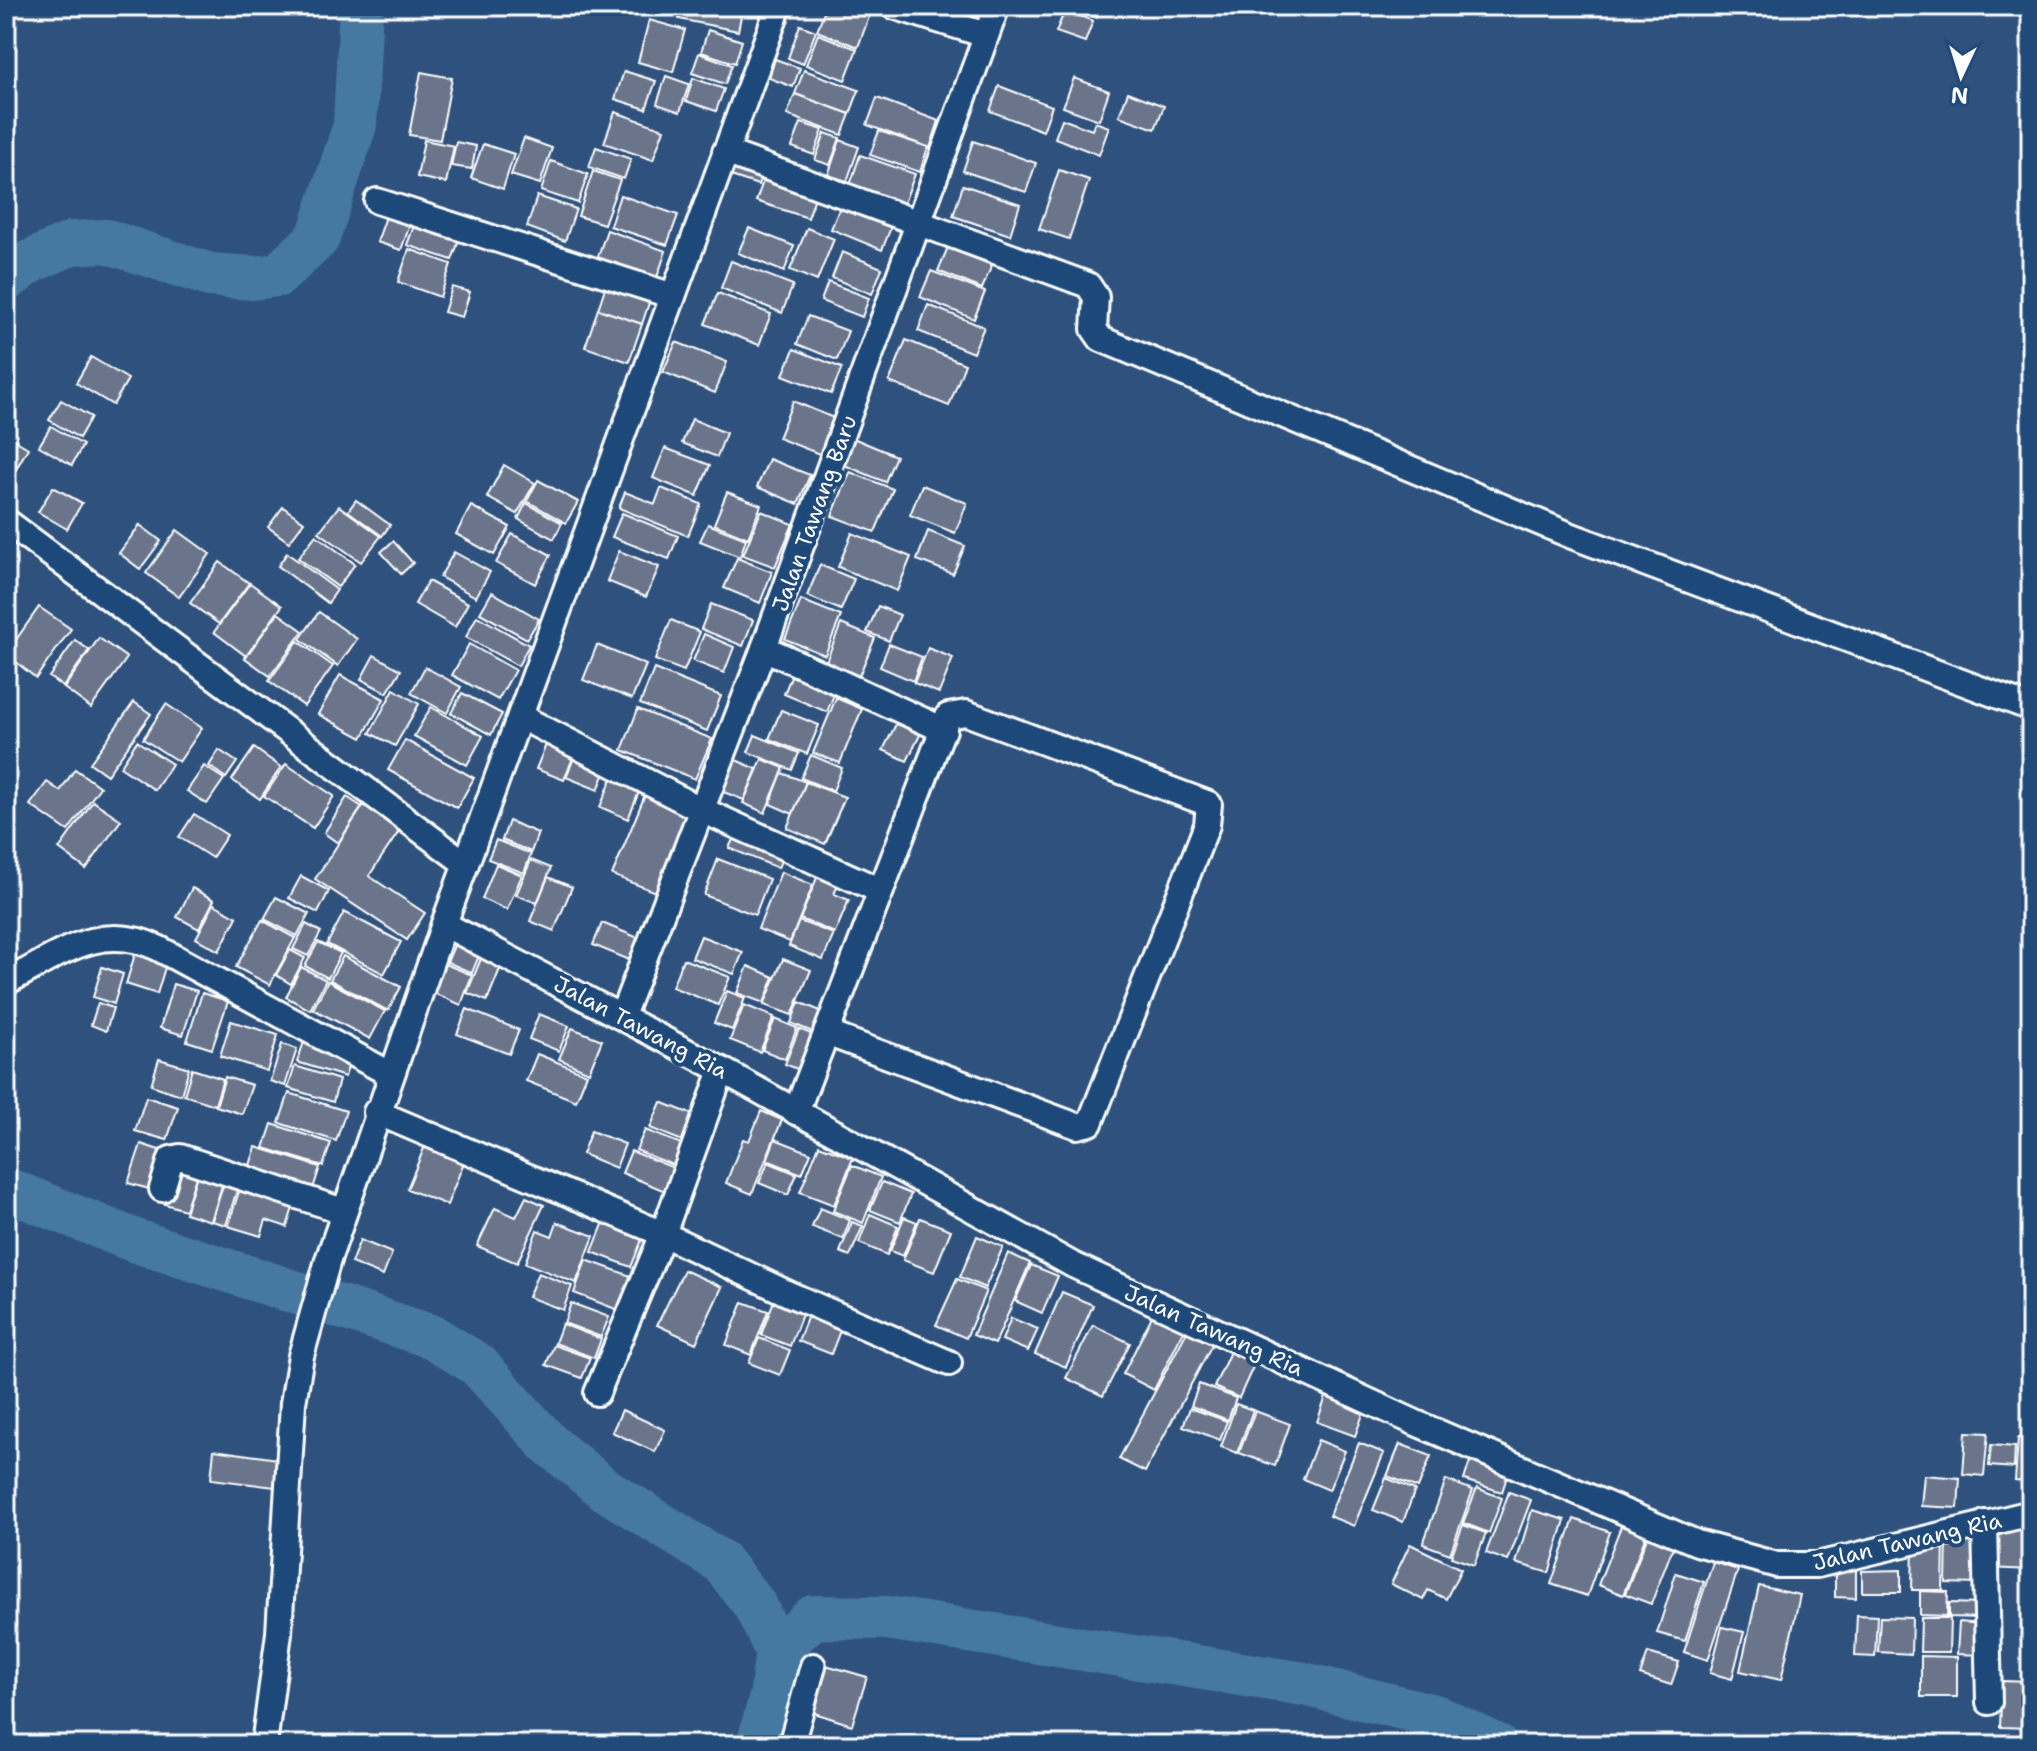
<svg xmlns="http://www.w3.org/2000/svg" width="2037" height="1751" viewBox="0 0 2037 1751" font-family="'Shantell Sans',sans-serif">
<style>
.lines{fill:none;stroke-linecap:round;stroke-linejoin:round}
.river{stroke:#4479a1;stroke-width:44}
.building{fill:#6b748b;stroke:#fff;stroke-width:2}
.minor-casing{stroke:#fff;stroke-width:30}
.minor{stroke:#1f4a7a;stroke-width:24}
.labels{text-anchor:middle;stroke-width:8;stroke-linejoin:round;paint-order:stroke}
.street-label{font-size:22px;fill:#fff;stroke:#1f4a7a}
</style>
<rect width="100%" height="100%" fill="#2e527d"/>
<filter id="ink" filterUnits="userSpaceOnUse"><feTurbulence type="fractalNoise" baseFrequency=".0125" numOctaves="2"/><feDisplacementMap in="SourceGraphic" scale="16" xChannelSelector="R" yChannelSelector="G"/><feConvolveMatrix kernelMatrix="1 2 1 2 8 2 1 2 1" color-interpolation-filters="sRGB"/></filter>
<g filter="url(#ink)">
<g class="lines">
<!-- river -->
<g class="river">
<path d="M6,280l26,-19 40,-18 34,-2 104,34 43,3 25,-3 40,-37 37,-113 6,-119"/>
<path d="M6,1189l127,51 300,97 45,28 71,79 54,44 118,74 33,42 23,47 -6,46 -13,48"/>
<path d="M777,1651l36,-34 74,1 417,66 131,32 61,29"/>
</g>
</g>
<!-- building -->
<g class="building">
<path d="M681,6h62l-5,25 -59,-12z"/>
<path d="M826,6l21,4 2,-4h24l-15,41 -41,-16z"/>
<path d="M1067,6h35l-5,12z"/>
<path d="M1065,10l28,11 -8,21 -29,-10z"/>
<path d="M649,20l36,10 -12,42 -35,-10z"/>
<path d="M800,25l16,6 -13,33 -15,-6z"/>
<path d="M708,30l34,11 -7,22 -34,-11z"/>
<path d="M818,34l39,15 -12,31 -39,-15z"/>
<path d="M699,53l33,12 -7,19 -33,-11z"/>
<path d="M775,59l25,9 -7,19 -24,-9z"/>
<path d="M804,70l55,20 -9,24 -55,-20z"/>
<path d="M624,71l32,10 -10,28 -31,-10z"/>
<path d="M421,72l31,6 -12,62 -31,-5z"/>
<path d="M666,76l23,8 -9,28 -23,-8z"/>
<path d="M693,78l31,11 -8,22 -30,-10z"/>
<path d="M1074,78l35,13 -10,29 -36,-13z"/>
<path d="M999,86l53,20 -9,25 -53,-20z"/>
<path d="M1128,92l36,14 -9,23 -36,-13z"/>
<path d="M795,94l55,20 -8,21 -55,-20z"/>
<path d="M877,98l62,23 -9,27 -63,-23z"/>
<path d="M615,112l49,17 -11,31 -49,-17z"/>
<path d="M1062,119l30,11 3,-8 14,5 -10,28 -44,-17z"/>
<path d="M801,123l22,7 -9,25 -22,-8z"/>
<path d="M879,131l49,16 -8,25 -50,-17z"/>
<path d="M825,133l15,5 -10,27 -15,-5z"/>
<path d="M524,138l28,10 -12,36 -29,-9z"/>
<path d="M424,140l30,6 -8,37 -29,-6z"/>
<path d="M840,140l19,7 -12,34 -19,-6z"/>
<path d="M973,141l63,22 -10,29 -63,-21z"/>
<path d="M456,142l20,4 -4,23 -21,-3z"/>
<path d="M483,144l31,10 -11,35 -32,-11z"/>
<path d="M596,147l35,12 -7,20 -35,-12z"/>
<path d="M860,155l55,19 -11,29 -54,-18z"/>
<path d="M737,158l27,10 -6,17 -27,-9z"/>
<path d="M551,161l37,13 -10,29 -37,-12z"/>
<path d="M1059,170l30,10 -20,59 -30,-10z"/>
<path d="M593,171l27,9 -16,44 -26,-8z"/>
<path d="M766,173l51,18 -9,27 -52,-17z"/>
<path d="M963,185l57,19 -10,31 -57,-19z"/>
<path d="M620,195l58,20 -11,30 -57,-19z"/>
<path d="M537,196l39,13 -11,32 -38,-14z"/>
<path d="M842,202l51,20 -11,28 -51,-21z"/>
<path d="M388,211l24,8 -11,31 -24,-8z"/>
<path d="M416,220l45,15 -9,25 -45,-15z"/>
<path d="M749,228l45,18 -10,26 -46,-19z"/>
<path d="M807,228l27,11 -17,42 -27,-11z"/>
<path d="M607,230l59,21 -11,32 -59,-21z"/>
<path d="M948,247l44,18 -10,24 -44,-18z"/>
<path d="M409,249l42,15 -11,33 -42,-15z"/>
<path d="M842,252l40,16 -10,26 -40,-16z"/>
<path d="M731,261l62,24 -11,28 -61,-25z"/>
<path d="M931,271l54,21 -11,27 -54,-22z"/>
<path d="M607,282l44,15 -9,27 -44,-15z"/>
<path d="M828,282l41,16 -7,19 -41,-16z"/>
<path d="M452,287l18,5 -8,25 -18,-5z"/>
<path d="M718,293l53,21 -12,31 -54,-21z"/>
<path d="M928,305l56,22 -11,26 -55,-22z"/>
<path d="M598,309l44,15 -13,38 -44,-15z"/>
<path d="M808,316l40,15 -11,29 -40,-16z"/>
<path d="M906,340l59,24 -16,42 -60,-24z"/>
<path d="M676,342l51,20 -12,31 -52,-21z"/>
<path d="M794,349l48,19 -11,26 -48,-19z"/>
<path d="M91,357l37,22 -15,26 -37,-22z"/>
<path d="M61,400l30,17 -12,21 -30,-18z"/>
<path d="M793,401l43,18 -14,36 -44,-17z"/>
<path d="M692,419l34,14 -9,24 -35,-14z"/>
<path d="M51,426l32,19 -11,20 -33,-19z"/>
<path d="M6,435l22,13 -20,35 -2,-2z"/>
<path d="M853,438l43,18 -11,26 -43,-18z"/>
<path d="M665,448l45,17 -13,31 -44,-18z"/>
<path d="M769,459l41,16 -12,29 -41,-17z"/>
<path d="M504,465l31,18 -18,31 -30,-17z"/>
<path d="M850,472l43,17 -18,43 -43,-16z"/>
<path d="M538,480l40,22 -12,21 -39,-22z"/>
<path d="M922,485l45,18 -12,30 -45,-18z"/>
<path d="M53,487l29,16 -15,26 -29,-17z"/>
<path d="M661,488l40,16 -13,32 -69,-28 6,-16 30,12z"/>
<path d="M727,492l34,13 -13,33 -34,-14z"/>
<path d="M356,500l34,25 -8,11 -34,-25z"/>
<path d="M526,503l36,20 -8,16 -36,-20z"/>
<path d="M339,506l42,30 -20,26 -42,-30z"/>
<path d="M471,506l39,21 -16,28 -38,-21z"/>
<path d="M283,507l21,15 -15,20 -21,-15z"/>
<path d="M761,511l32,13 -18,43 -32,-12z"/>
<path d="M622,513l56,23 -9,23 -57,-22z"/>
<path d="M708,524l38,15 -6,18 -40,-16z"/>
<path d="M140,525l21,16 -21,28 -21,-16z"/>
<path d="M177,530l33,24 -31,43 -33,-24z"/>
<path d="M928,531l37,15 -12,28 -36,-14z"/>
<path d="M852,533l59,24 -14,34 -59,-24z"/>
<path d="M512,534l39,21 -16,29 -39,-21z"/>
<path d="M316,535l39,29 -17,23 -40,-29z"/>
<path d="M393,541l20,22 -12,11 -20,-22z"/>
<path d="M619,551l40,16 -13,30 -39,-16z"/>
<path d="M454,552l36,20 -14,25 -36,-20z"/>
<path d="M287,553l50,37 -9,13 -50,-37z"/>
<path d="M737,558l35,14 -12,31 -36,-15z"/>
<path d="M220,562l29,21 -30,41 -29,-21z"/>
<path d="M820,565l34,14 -13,31 -34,-14z"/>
<path d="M428,581l40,22 -13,24 -40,-23z"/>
<path d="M250,583l32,23 -36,50 -32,-24z"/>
<path d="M492,592l47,27 -12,20 -47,-26z"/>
<path d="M801,600l40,16 -16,39 -40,-16z"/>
<path d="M711,604l42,16 -10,26 -42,-17z"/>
<path d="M878,606l22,9 -11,26 -22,-9z"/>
<path d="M39,607l32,22 -35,49 -30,-24z"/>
<path d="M319,612l38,27 -19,27 -38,-27z"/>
<path d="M278,613l25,18 -33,45 -25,-18z"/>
<path d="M477,616l52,29 -11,21 -52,-29z"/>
<path d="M671,620l29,12 -16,39 -29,-11z"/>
<path d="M841,624l34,14 -19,45 -33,-14z"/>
<path d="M704,634l30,13 -10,26 -31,-12z"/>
<path d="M99,638l28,20 -36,50 -27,-20z"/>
<path d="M75,640l14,10 -26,37 -14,-10z"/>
<path d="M298,641l35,25 -29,40 -35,-25z"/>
<path d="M469,644l46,26 -17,30 -46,-25z"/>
<path d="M889,644l33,13 -9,24 -33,-14z"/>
<path d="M597,645l49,20 -14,34 -49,-19z"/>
<path d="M928,648l25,10 -14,35 -25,-10z"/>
<path d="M374,655l27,15 -14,23 -26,-14z"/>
<path d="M425,667l36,20 -14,26 -36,-20z"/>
<path d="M654,669l67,27 -14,35 -67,-27z"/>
<path d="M794,669l43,18 -10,25 -43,-18z"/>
<path d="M340,675l44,24 -22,39 -44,-24z"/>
<path d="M394,689l25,15 -24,42 -25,-13z"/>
<path d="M462,693l40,21 -11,21 -40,-22z"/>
<path d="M836,698l26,11 -22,54 -27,-10z"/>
<path d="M134,702l17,12 -44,61 -17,-12z"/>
<path d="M166,704l36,24 -23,34 -36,-23z"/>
<path d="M431,707l52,29 -16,29 -53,-29z"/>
<path d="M638,709l74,30 -17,40 -73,-29z"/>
<path d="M781,710l38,15 -12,29 -38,-15z"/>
<path d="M899,718l24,11 -16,32 -24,-11z"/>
<path d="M755,735l44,18 -7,17 -44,-18z"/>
<path d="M405,740l69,38 -17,30 -69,-38z"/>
<path d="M137,741l35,23 -17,26 -35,-23z"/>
<path d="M547,742l28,11 -11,27 -28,-11z"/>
<path d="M254,748l27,19 -21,32 -28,-19z"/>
<path d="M219,750l18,12 -11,16 -17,-12z"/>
<path d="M575,755l32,13 -9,22 -32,-13z"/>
<path d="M811,755l31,13 -9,23 -32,-13z"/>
<path d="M731,758l26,11 -13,31 -26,-10z"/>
<path d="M762,759l22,9 -19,45 -22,-10z"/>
<path d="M286,764l48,32 -21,32 -49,-32z"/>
<path d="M204,766l20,13 -17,25 -20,-13z"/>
<path d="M75,769l25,18 -32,44 -38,-26 17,-23 13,9z"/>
<path d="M782,773l24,9 -13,32 -23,-10z"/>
<path d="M613,776l28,11 -13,32 -28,-12z"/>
<path d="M806,782l39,15 -20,47 -38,-16z"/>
<path d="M647,790l45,18 -34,85 -46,-18z"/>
<path d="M347,797l15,10 -24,36 -14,-10z"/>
<path d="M93,801l28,19 -35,49 -27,-20z"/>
<path d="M365,803l37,24 -33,49 56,37 -18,27 -92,-61z"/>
<path d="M194,814l33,21 -15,23 -33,-21z"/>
<path d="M509,821l29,12 -7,19 -29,-12z"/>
<path d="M737,831l48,19 -7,18 -49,-20z"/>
<path d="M496,840l35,14 -7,19 -36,-14z"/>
<path d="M718,859l51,20 -14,36 -51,-20z"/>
<path d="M531,860l20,8 -14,35 -21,-8z"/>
<path d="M496,864l26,11 -15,35 -25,-11z"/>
<path d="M781,872l32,13 -23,57 -32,-13z"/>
<path d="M818,875l21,8 -5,11 15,6 -14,33 -35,-14z"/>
<path d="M301,876l28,15 -11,22 -29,-15z"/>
<path d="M548,877l24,10 -18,44 -24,-10z"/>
<path d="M192,888l22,12 -15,29 -22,-12z"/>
<path d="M276,897l33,17 -12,22 -33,-17z"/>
<path d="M214,904l23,13 -18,34 -23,-13z"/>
<path d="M344,912l57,30 -17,32 -57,-30z"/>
<path d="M262,920l33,18 -25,47 -34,-18z"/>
<path d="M799,921l35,13 -11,26 -34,-14z"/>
<path d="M602,923l39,16 -9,22 -39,-16z"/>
<path d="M306,924l15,8 -13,24 -15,-7z"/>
<path d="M701,936l42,16 -9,22 -42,-16z"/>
<path d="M456,941l25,10 -9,22 -25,-11z"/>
<path d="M318,942l23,11 -13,25 -23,-12z"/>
<path d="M290,950l15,8 -14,26 -15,-9z"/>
<path d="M135,954l31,10 -9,30 -31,-10z"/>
<path d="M343,956l58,31 -13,24 -58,-31z"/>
<path d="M482,956l20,8 -15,37 -20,-8z"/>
<path d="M683,959l47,18 -12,28 -46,-18z"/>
<path d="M783,959l28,11 -19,45 -28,-10z"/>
<path d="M445,964l27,11 -11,30 -28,-12z"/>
<path d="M748,966l26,11 -10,26 -27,-10z"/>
<path d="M102,967l21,7 -9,30 -21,-7z"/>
<path d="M301,967l25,13 -16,30 -24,-13z"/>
<path d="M328,981l57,30 -15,28 -57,-30z"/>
<path d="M173,984l24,7 -14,44 -23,-7z"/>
<path d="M727,991l18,7 -13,32 -18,-7z"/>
<path d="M202,993l26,8 -16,48 -25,-8z"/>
<path d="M799,1002l31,13 -8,21 -31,-13z"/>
<path d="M98,1003l15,5 -7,23 -15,-6z"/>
<path d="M744,1005l30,12 -14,35 -30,-12z"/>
<path d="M467,1009l52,21 -10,24 -52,-20z"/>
<path d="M539,1014l30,12 -10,25 -30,-12z"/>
<path d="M775,1019l22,9 -12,31 -23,-9z"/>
<path d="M231,1021l47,14 -11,36 -47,-15z"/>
<path d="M572,1028l30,12 -13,32 -30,-13z"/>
<path d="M799,1029l22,9 -14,35 -22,-9z"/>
<path d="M304,1042l47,15 -6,20 -48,-15z"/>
<path d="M282,1044l15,5 -12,37 -15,-5z"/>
<path d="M537,1054l50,20 -11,27 -50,-20z"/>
<path d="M159,1059l30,9 -8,27 -30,-10z"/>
<path d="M295,1066l44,14 -6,22 -45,-14z"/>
<path d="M192,1069l31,10 -8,26 -31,-10z"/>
<path d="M225,1077l27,8 -10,29 -26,-8z"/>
<path d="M289,1093l57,18 -10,30 -57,-18z"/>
<path d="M146,1097l32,10 -11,33 -32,-9z"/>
<path d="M661,1102l35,14 -11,26 -35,-14z"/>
<path d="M761,1111l21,9 -30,74 -26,-11 17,-44 6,2z"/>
<path d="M272,1124l59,19 -8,23 -59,-18z"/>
<path d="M645,1130l39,15 -9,21 -39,-16z"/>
<path d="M591,1131l34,13 -9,24 -34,-14z"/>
<path d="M775,1139l36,14 -9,21 -35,-14z"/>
<path d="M427,1141l39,16 -19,48 -40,-16z"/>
<path d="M141,1144l27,9 -12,38 -28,-8z"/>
<path d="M819,1145l34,13 -19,47 -34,-13z"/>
<path d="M256,1147l64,20 -8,25 -64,-21z"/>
<path d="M631,1151l43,17 -9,23 -43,-18z"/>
<path d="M768,1162l29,12 -9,21 -29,-12z"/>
<path d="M177,1165l21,6 -13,39 -20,-6z"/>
<path d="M852,1165l29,12 -18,46 -30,-12z"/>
<path d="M199,1169l26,7 -14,45 -26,-8z"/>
<path d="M242,1182l54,16 -9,29 -21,-7 -5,16 -33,-10z"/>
<path d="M882,1182l29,12 -11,28 -30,-12z"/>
<path d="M223,1185l14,5 -11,35 -14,-4z"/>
<path d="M526,1197l18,8 -27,58 -40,-17 18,-38 21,9z"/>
<path d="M820,1208l30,12 -7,19 -31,-12z"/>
<path d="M870,1214l28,12 -11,29 -28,-12z"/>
<path d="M904,1217l13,5 -14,34 -13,-5z"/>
<path d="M920,1218l31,12 -17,42 -31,-12z"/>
<path d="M557,1222l37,14 -18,47 -51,-20 12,-33 15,6z"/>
<path d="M604,1222l39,15 -12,30 -39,-15z"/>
<path d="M852,1222l11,4 -13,30 -10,-4z"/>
<path d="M977,1236l26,11 -18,41 -25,-11z"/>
<path d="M360,1240l32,13 -9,23 -32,-13z"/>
<path d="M1008,1253l22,10 -35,81 -22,-9z"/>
<path d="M586,1260l45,16 -13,34 -44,-17z"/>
<path d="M1031,1265l27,11 -16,37 -27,-12z"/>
<path d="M684,1270l38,17 -26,56 -39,-18z"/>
<path d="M538,1273l34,13 -9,24 -35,-13z"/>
<path d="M957,1279l29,12 -20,47 -30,-13z"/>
<path d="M1062,1292l31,13 -27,62 -31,-13z"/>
<path d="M775,1298l29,11 -14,37 -29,-11z"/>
<path d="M743,1302l25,9 -17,44 -25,-10z"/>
<path d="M571,1303l38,14 -8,20 -37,-14z"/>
<path d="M811,1308l33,12 -13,34 -33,-13z"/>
<path d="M1156,1308l31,16 -33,66 -31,-16z"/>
<path d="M1011,1318l27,11 -10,22 -26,-11z"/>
<path d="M1192,1322l25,13 -72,137 -26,-13z"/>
<path d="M562,1324l39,15 -7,19 -39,-15z"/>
<path d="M1093,1325l37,18 -27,53 -37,-18z"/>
<path d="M759,1338l31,12 -10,25 -31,-12z"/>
<path d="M554,1345l36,13 -8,20 -36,-13z"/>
<path d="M1233,1345l25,11 -19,42 -25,-11z"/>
<path d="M1199,1384l37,14 -8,22 -37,-14z"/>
<path d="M1327,1394l38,15 -10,27 -38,-14z"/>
<path d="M1236,1404l17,6 -16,43 -16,-6z"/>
<path d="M1190,1408l37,13 -7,19 -37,-14z"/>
<path d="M622,1410l43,20 -10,22 -43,-20z"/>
<path d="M1255,1411l35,13 -15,42 -36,-13z"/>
<path d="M1966,1432l22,1 -4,43 -21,-2z"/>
<path d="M2018,1438h13v44l-16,-1z"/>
<path d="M1318,1440l27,11 -16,39 -26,-11z"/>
<path d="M1359,1443l25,10 -30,73 -25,-10z"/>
<path d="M1400,1444l31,12 -13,32 -31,-12z"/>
<path d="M1991,1445l24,2 -1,21 -25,-2z"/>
<path d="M214,1450l64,9 -4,28 -63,-8z"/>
<path d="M1472,1455l38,12 -8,25 -38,-12z"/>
<path d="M1924,1475l36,3 -2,30 -37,-2z"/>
<path d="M1386,1478l29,12 -12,32 -30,-12z"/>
<path d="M1446,1480l27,10 -23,64 -27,-10z"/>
<path d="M1477,1488l25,10 -13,35 -26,-10z"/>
<path d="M1509,1492l22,8 -23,61 -22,-8z"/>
<path d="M1532,1510l33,10 -16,53 -33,-10z"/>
<path d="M1625,1516l25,9 -27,70 -25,-10z"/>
<path d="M1574,1519l36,13 -23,64 -36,-12z"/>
<path d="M1463,1525l23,8 -12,32 -23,-8z"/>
<path d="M1990,1528l41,1v41l-43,-2z"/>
<path d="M1649,1532l26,10 -24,62 -26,-10z"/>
<path d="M1947,1536l30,1v47l-31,-1z"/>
<path d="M1944,1538l-1,52h-31l1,-46z"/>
<path d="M1410,1544l51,25 -15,30 -18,-9 -5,10 -32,-16z"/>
<path d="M1713,1562l25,8 -30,90 -24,-8z"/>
<path d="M1835,1569h21v29l-21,-1z"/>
<path d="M1901,1570v22h-39v-21z"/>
<path d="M1676,1573l28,9 -19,59 -28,-8z"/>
<path d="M1759,1586l41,9 -19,85 -41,-9z"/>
<path d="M1920,1591l28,1 -1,24 -27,-1z"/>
<path d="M1949,1603l33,1 -1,14 -32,-1z"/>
<path d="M1857,1615l20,1 -2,41 -20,-1z"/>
<path d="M1880,1617l32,1 -1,36 -33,-2z"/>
<path d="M1921,1618h29l-1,34h-29z"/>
<path d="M1959,1622l23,2 -2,31 -23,-1z"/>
<path d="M1722,1627l22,5 -12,47 -22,-6z"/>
<path d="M1648,1653l31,9 -8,23 -31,-10z"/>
<path d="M1921,1656l36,1v40h-36z"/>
<path d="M819,1663l48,14 -15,48 -47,-15z"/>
<path d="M2002,1681l29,1v46l-31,-1z"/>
</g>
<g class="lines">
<!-- minor casing -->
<g class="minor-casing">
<g id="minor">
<path d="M893,6l93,29"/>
<path d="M725,152l363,133 8,12 -2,32 7,10 471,197 459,172"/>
<path d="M377,201l296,95"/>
<path d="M6,521l460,343"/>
<path d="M764,648l180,82"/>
<path d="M521,717l181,93 179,81"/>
<path d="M444,924l278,146 351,195 343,158 281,120 80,22h40l214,-52"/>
<path d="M6,982c52,-26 93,-62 152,-34l232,126"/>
<path d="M622,1016l142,-368 233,-642"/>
<path d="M376,1112l287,122 126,60 160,69"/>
<path d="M796,1112l152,-396 18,-3 243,91 -2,21 -117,298 -13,3 -251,-93"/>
<path d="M162,1189l9,-30 9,-2 163,54"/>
<path d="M597,1393l66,-159 59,-164"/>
<path d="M1985,1523l4,179"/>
<path d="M264,1745l15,-112 14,-230 8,-47 27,-96 116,-336 335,-918"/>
<path d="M791,1745l22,-79"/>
</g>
</g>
<!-- minor -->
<use href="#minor" class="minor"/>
</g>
</g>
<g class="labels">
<!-- street labels -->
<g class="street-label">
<text transform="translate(814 513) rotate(-70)" y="8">Jalan Tawang Baru</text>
<text transform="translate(641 1027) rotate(28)" y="8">Jalan Tawang Ria</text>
<text transform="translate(1214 1330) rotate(24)" y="8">Jalan Tawang Ria</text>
<text transform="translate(1907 1541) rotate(-13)" y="8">Jalan Tawang Ria</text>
</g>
</g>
<!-- margin -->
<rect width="2037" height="1751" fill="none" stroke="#1f4a7a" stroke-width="32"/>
<rect x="16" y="16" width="2005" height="1719" fill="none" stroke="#fff" stroke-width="3" filter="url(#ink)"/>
<!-- north arrow -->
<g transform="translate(1961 76) rotate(184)" stroke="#1f4a7a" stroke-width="6" paint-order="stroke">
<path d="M0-6L14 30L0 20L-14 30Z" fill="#ffffff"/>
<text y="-12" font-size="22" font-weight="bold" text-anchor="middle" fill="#ffffff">N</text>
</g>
</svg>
